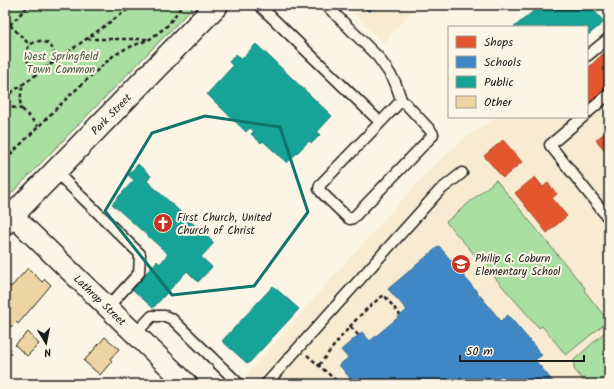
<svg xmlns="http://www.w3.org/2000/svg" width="614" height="389" viewBox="0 0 614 389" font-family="Kalam,sans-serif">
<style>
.built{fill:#f8ebd1}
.green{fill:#aadfa2;stroke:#637e5f}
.shops{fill:#e4572e;stroke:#a84529}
.schools{fill:#3f88c5;stroke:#346892}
.public{fill:#17a398;stroke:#187a73}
.building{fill:#edd4a3;stroke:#1c1c1c}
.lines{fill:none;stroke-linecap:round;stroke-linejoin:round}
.lane-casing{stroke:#1c1c1c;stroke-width:13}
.street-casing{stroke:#1c1c1c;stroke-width:23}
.primary-casing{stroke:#1c1c1c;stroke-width:25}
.path{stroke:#1c1c1c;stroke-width:2.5;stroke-dasharray:4 3;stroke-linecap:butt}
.lane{stroke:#fcf5e5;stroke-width:10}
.street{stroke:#fcf5e5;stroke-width:20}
.primary{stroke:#fcf5e5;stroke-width:22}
.marked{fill:none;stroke:#0f766e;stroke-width:3;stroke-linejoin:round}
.labels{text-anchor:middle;stroke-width:4;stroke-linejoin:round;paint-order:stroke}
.park-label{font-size:11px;fill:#475644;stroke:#fcf5e5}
.street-label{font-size:11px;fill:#1c1c1c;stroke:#fcf5e5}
.poi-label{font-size:11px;fill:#1c1c1c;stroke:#fcf5e5;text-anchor:start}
</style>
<rect width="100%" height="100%" fill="#fcf5e5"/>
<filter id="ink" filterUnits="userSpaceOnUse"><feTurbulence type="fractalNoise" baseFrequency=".025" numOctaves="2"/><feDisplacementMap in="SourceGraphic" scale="8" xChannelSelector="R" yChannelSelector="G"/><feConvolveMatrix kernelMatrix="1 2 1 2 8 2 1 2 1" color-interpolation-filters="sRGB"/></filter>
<g filter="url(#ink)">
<!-- built -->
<g class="built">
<path d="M347,5h71l-35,38z"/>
<path d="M609,44v340h-371l45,-50 40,-46 106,-118 36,-32 32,-21h90v-59z"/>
</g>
<!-- green -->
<g class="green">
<path d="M5,5h190l-190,195z"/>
<path d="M496,180l89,108 -1,2 24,31 -42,34 -24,-29 -3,2 -93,-106z"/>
<path d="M607,330h2v54h-23l-12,-15v-9z"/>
</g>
<!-- shops -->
<g class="shops">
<path d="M609,48v40l-22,20v-39z"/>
<path d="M609,129v26l-13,-15z"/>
<path d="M503,140l19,22 -19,16 -19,-22z"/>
<path d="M535,177l8,10 5,-4 9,11 -5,4 15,18 -20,17 -32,-40z"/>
</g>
<!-- schools -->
<g class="schools">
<path d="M362,5h14l-7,7z"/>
<path d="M439,246l62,75 7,-6 34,40 -7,5 20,24h-200l-16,-19 9,-7 -7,-8 21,-18 8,9 37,-31 -19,-21z"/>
</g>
<!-- public -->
<g class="public">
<path d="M541,5h49l14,17 -17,14v-9h-73z"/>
<path d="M256,44l76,72 -15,16 3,3 -8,8 -3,-2 -22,22 -24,-22 -2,2 -10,-9 3,-3 -4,-3 -4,4 -39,-38 26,-28 -4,-4 7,-8 5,6z"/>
<path d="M138,164l13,12 -4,5 67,62 -13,14 11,10 -14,15 -11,-11 -34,37 -21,-19 25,-28 3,3 8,-10 -56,-50 22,-24 -6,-5z"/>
<path d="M273,286l26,23 -51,55 -26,-23z"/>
</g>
<!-- building -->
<g class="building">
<path d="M28,268l14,14 3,-3 6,6 -33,39 -2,-2 -5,5 -6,-5v-9l1,-1 -1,-2v-22l3,-4 3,3z"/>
<path d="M28,332l11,12 -12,12 -12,-11z"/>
<path d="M105,337l14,12 -9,10 2,2 -12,14 -16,-14z"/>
</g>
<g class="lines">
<!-- lane casing -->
<g class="lane-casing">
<g id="lane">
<path d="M259,5l121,117"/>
<path d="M326,5l52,52 10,14 7,11 7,20"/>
<path d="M587,56l22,-18"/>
<path d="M400,102h2l3,1 26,28 2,3 -1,2 -79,82 -3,1 -2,-1 -26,-25 -3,-4 1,-4z"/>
<path d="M587,113l22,-19"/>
<path d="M583,117l-33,28 59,74"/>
<path d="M55,171l85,83 -1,19 -31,34"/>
<path d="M135,334l17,-18h13l7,3 67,65"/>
<path d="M266,384l173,-193 23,-18"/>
</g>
</g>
<!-- street casing -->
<g class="street-casing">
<path id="street" d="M12,215l175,169"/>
</g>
<!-- primary casing -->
<g class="primary-casing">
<path id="primary" d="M5,223l212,-218"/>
</g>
<!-- path -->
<g class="path">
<path d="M10,25l20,20"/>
<path d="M5,30l24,-25"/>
<path d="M87,39h61"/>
<circle cx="40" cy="55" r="14"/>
<path d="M5,97l129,-92"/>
<path d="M5,106l16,3 -1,-9 3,-16"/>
<path d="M22,109l16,17"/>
<path d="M5,160l63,-63 45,-41 12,-7 25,-10 17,-13 16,-21"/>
<path d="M351,327l7,8"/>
<path d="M307,355l33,29"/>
<path d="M319,365c19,-24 39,-52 65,-70l16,20"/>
</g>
<!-- lane -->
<use href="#lane" class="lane"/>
<!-- street -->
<use href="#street" class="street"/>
<!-- primary -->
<use href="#primary" class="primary"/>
</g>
</g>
<!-- marked area -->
<path class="marked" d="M205,116l75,11 28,85 -54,74 -82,9 -67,-84 47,-78z"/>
<!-- icons -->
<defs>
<g id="church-disc" transform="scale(1)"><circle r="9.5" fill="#c8321e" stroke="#fcf5e5"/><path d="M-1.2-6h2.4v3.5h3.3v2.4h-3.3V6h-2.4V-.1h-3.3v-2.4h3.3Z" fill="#fff"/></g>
<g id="school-disc" transform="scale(1)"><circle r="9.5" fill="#c8321e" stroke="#fcf5e5"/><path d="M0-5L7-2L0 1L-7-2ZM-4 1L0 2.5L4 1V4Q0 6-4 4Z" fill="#fff"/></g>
</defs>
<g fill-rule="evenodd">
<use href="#church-disc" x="163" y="223"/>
<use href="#school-disc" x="461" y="264"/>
</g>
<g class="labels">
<!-- park labels -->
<g class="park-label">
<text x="61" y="60">West Springfield<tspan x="61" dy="13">Town Common</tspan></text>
</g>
<!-- street labels -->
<g class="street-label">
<text transform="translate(111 114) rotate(-46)" y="4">Park Street</text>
<text transform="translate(100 300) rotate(44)" y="4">Lathrop Street</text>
</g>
<!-- poi labels -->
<g class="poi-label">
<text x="177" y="221">First Church, United<tspan x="177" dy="13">Church of Christ</tspan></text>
<text x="475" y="262">Philip G. Coburn<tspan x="475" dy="13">Elementary School</tspan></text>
</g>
</g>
<!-- margin -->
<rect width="614" height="389" fill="none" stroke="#fcf5e5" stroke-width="20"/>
<rect x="10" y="10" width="594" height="369" fill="none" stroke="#1c1c1c" stroke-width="1.5" filter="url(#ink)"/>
<!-- legend -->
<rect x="448" y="26" width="140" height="92" fill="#fcf5e5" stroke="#a29e95"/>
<rect x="456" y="36" width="20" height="12" fill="#e4572e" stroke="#a29e95"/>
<text x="484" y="46" font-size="12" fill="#1c1c1c">Shops</text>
<rect x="456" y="56" width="20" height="12" fill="#3f88c5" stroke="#a29e95"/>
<text x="484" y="66" font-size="12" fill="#1c1c1c">Schools</text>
<rect x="456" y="76" width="20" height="12" fill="#17a398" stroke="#a29e95"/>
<text x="484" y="86" font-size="12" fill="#1c1c1c">Public</text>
<rect x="456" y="96" width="20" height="12" fill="#edd4a3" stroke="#a29e95"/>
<text x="484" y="106" font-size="12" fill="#1c1c1c">Other</text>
<!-- north arrow -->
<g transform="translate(46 343) rotate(170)" stroke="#fcf5e5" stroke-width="3" paint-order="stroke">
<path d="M0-3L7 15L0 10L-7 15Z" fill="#1c1c1c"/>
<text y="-6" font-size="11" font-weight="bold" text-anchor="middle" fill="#1c1c1c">N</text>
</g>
<!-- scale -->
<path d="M460 355v6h124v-6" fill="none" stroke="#1c1c1c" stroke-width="2"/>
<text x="466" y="355" font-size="12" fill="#1c1c1c" stroke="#fcf5e5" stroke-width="3" paint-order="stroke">50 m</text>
</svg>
